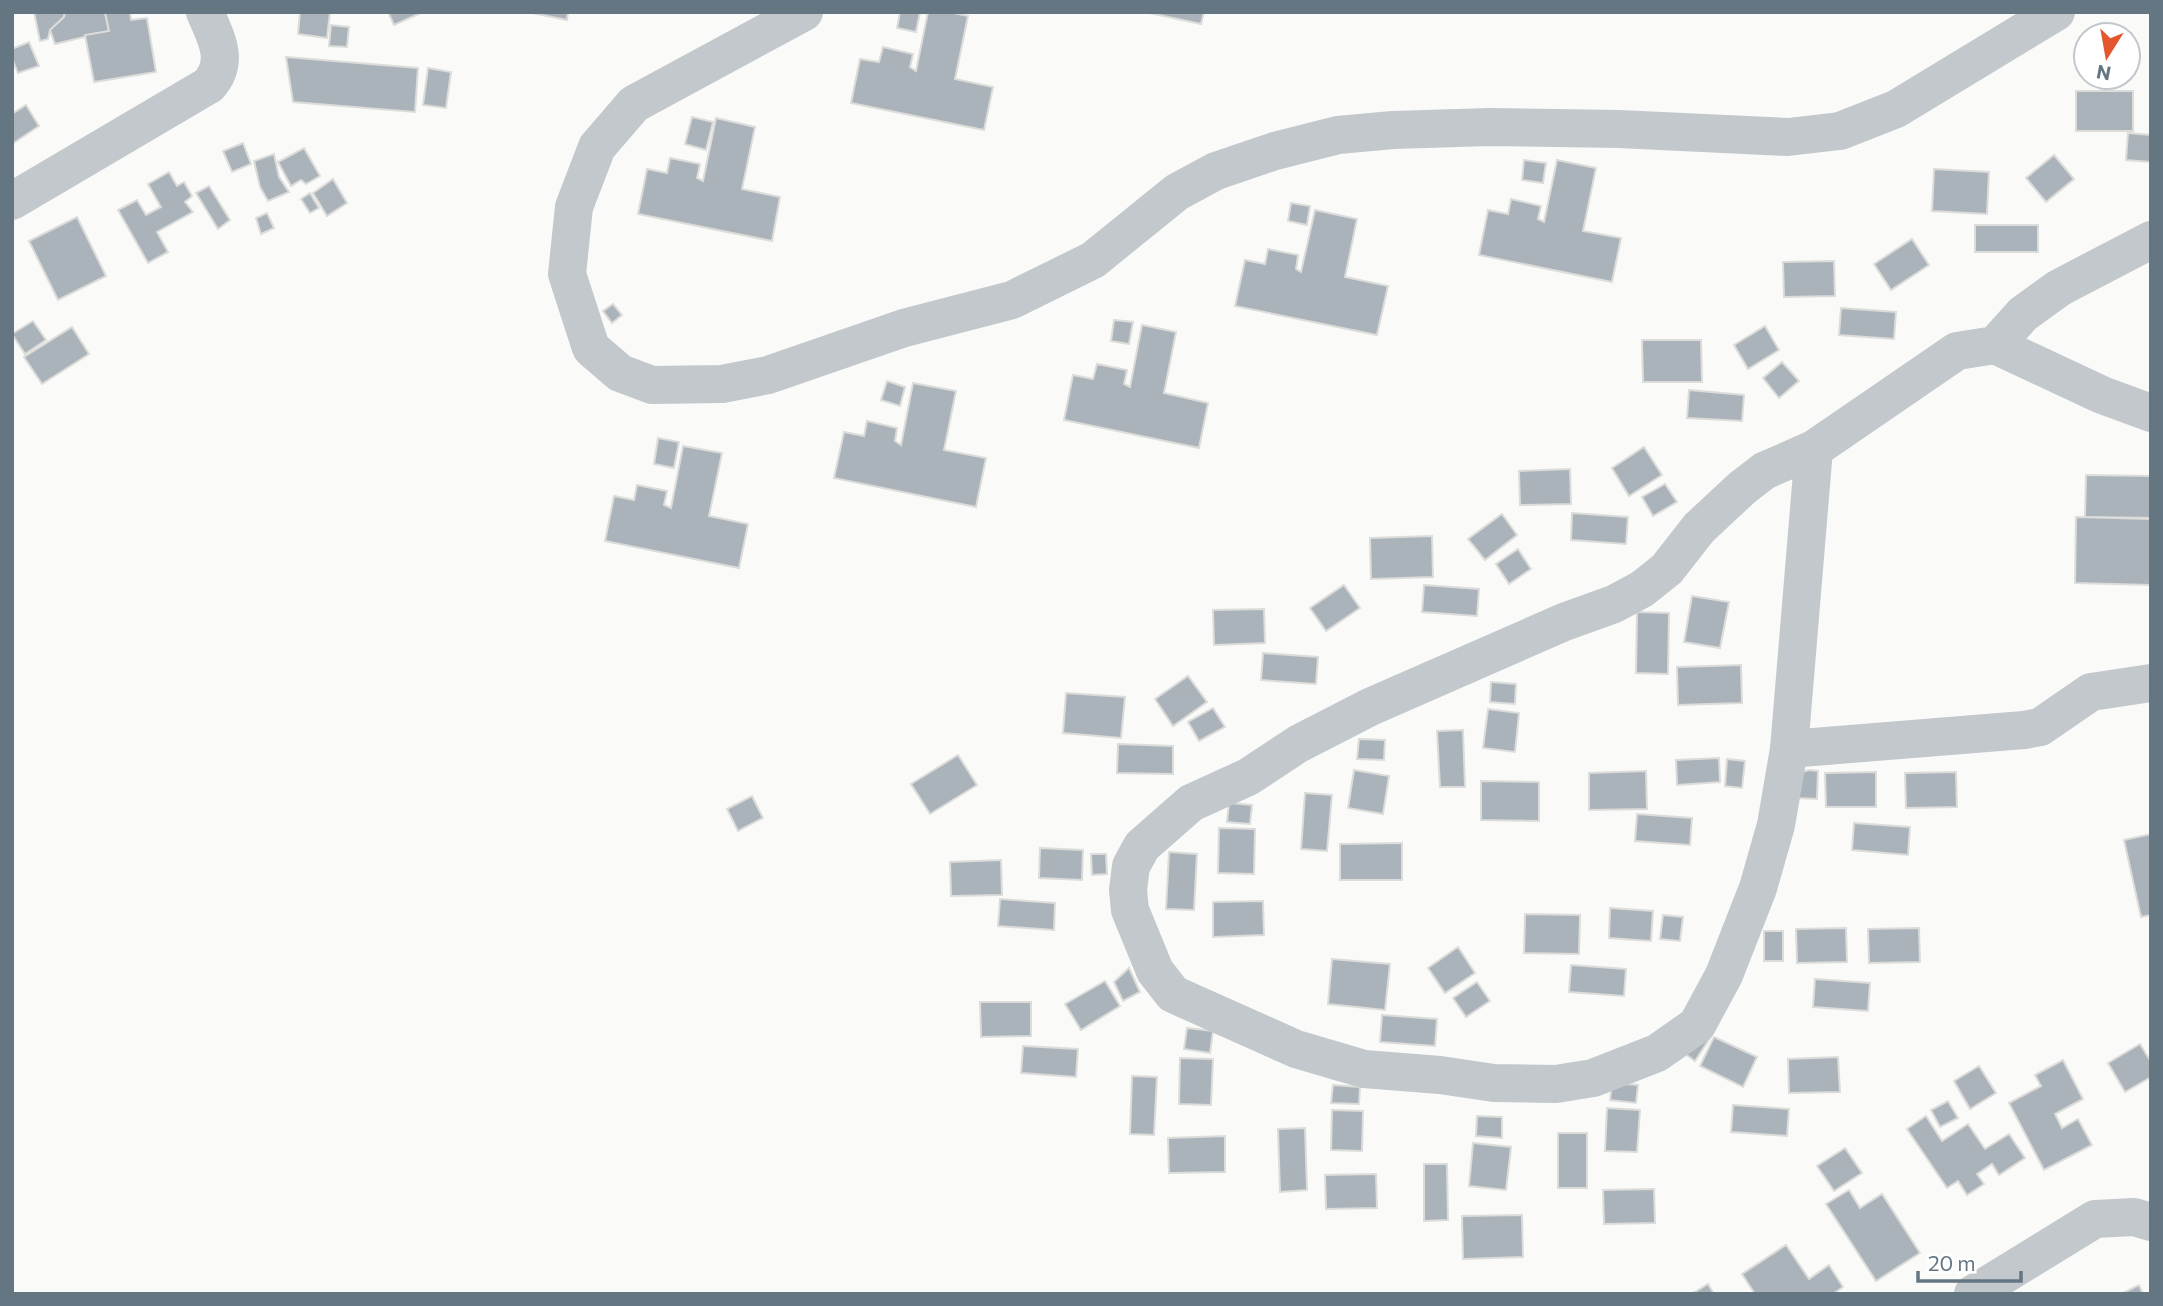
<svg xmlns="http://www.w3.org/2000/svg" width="2163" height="1306" viewBox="0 0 2163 1306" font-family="Commissioner,sans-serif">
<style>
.building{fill:#aab3b9;stroke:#dcdcda;stroke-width:2}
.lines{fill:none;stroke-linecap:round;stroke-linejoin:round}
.minor{stroke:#c3c8cc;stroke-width:38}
</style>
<rect width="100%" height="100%" fill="#fafaf8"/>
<!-- building -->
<g class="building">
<path d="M34,12h31l-1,5 -14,13 -2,9 -8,2z"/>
<path d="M65,12h40l4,19 -54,13 -5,-14 14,-13z"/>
<path d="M105,12h25l1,8 16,-2 9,54 -62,10 -9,-47 24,-4z"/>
<path d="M300,12h30l-3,26 -29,-4z"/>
<path d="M388,12h35l-29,13z"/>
<path d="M527,12h41l-1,8z"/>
<path d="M900,12h20l-4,20 -19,-4z"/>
<path d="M928,12h21l19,4 -13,63 38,8 -9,43 -133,-27 9,-44 19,3 4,-15 30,7 -3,13 6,4z"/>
<path d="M1145,12h59l-3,12z"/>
<path d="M331,25l18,2 -2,20 -18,-1z"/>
<path d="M29,42l10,24 -21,7 -6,-15v-9z"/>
<path d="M286,57l132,11 -3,44 -122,-10z"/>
<path d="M428,68l23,4 -5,36 -23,-3z"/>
<rect x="2076" y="91" width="57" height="40"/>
<path d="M26,105l13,21 -27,18v-30z"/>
<path d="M692,117l21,5 -7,28 -21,-6z"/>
<path d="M716,118l39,9 -13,62 38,8 -8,44 -134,-27 9,-45 20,4 3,-15 30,6 -3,14 6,3z"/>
<path d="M2128,133l23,2v27l-25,-2z"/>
<path d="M243,143l8,21 -19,8 -9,-21z"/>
<path d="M304,148l16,28 -14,8 -5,-4 -10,6 -13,-24z"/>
<path d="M274,154l5,23 10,15 -21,9 -8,-14 -6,-26z"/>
<path d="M2054,155l20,24 -28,23 -20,-24z"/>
<path d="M1524,160l22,3 -3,20 -21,-3z"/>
<path d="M1557,160l39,8 -13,63 38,7 -9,44 -133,-27 9,-45 20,4 3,-15 30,7 -3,13 6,3z"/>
<path d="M1934,169l55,3 -2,42 -55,-3z"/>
<path d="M169,172l8,14 7,-4 8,14 -7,6 8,10 -36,20 11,20 -20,11 -30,-53 19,-10 9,15 15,-8 -13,-23z"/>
<path d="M333,179l14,24 -20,13 -14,-23z"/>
<path d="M209,186l21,34 -12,9 -22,-36z"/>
<path d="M310,193l9,15 -9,5 -9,-14z"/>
<path d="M1291,203l19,3 -3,19 -19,-4z"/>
<path d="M1315,210l42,9 -12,58 43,9 -11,49 -142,-29 10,-46 20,4 3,-15 30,6 -2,14 5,3z"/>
<path d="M267,213l7,15 -13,6 -5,-16z"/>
<path d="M77,217l29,59 -48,24 -29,-59z"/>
<rect x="1975" y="225" width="63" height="27"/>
<path d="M1912,239l17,26 -38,25 -17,-26z"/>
<path d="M1834,261l1,35 -51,1 -1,-35z"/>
<path d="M613,304l9,11 -10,8 -9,-12z"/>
<path d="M1841,308l55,4 -2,27 -55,-4z"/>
<path d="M1114,320l19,2 -4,22 -18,-3z"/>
<path d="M33,321l13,19 -21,14 -13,-20z"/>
<path d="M1142,325l34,7 -12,61 44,10 -9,45 -135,-28 9,-45 20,4 4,-15 30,6 -3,14 6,3z"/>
<path d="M1765,326l14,24 -31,19 -14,-24z"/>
<path d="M72,327l17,27 -47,30 -18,-27z"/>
<path d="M1642,340h59l1,42h-59z"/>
<path d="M1782,362l17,19 -20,17 -16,-20z"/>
<path d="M887,381l18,6 -5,19 -19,-6z"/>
<path d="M913,383l43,8 -12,59 42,8 -10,49 -142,-29 10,-46 20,4 3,-15 30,7 -2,13 6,4z"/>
<path d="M1689,390l55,5 -2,26 -55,-3z"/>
<path d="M658,438l21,4 -5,26 -20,-4z"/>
<path d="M683,446l39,7 -13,63 39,8 -9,44 -134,-27 9,-45 20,4 3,-15 30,6 -3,14 7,3z"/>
<path d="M1644,447l18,28 -33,21 -17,-28z"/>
<path d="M1570,469l1,35 -51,1 -1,-34z"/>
<path d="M2086,475l65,1v42l-66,-1z"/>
<path d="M1665,484l12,18 -24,14 -11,-19z"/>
<path d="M1572,513l56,4 -2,27 -55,-4z"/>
<path d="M1502,514l15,21 -32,25 -17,-21z"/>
<path d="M2076,517l75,2v66l-76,-2z"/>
<path d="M1432,536l1,41 -62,2 -1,-41z"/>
<path d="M1518,549l13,20 -22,15 -13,-20z"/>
<path d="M1344,585l16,23 -34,23 -16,-23z"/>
<path d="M1424,585l55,4 -2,27 -55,-4z"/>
<path d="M1692,596l37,6 -9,46 -36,-6z"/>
<path d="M1264,609l1,34 -51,2 -1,-35z"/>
<path d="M1637,612l32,1 -1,61 -32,-1z"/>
<path d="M1263,653l55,4 -2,27 -55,-4z"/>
<path d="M1741,665l1,38 -64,2 -1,-38z"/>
<path d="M1188,676l19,26 -34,24 -18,-27z"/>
<path d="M1491,682l25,2 -1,20 -25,-2z"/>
<path d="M1066,693l59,4 -4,41 -58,-5z"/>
<path d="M1213,708l12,19 -26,14 -11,-19z"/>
<path d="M1488,709l31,4 -4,39 -32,-4z"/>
<path d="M1463,730l2,57h-25l-3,-56z"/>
<path d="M1359,739l26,1 -1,20 -27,-1z"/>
<path d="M1118,744l55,2v28l-56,-1z"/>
<path d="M958,755l19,30 -47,29 -19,-30z"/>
<path d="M1719,758l1,24 -43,3 -1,-25z"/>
<path d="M1727,759l18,2 -3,27 -17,-2z"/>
<path d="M1354,770l35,6 -6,38 -35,-6z"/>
<path d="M1809,770l9,1 -1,28 -20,-1 1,-25z"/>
<path d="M1646,771l1,38 -58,1v-37z"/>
<path d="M1876,772v35h-50l-1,-34z"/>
<path d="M1956,772l1,35 -51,1 -1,-35z"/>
<path d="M1481,781l58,1v39l-58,-1z"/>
<path d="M1305,793l27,2 -5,56 -26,-2z"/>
<path d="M752,796l11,22 -25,13 -11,-22z"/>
<path d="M1229,803l23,2 -2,19 -23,-2z"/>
<path d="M1637,814l55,4 -2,27 -55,-4z"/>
<path d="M1854,823l56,4 -2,28 -56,-5z"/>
<path d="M1219,828l36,1 -1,45 -36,-1z"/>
<path d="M2151,834v81l-10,2 -17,-77z"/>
<path d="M1402,843v37h-62v-36z"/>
<path d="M1040,848l43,2 -1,30 -43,-2z"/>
<path d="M1169,852l28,2 -3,56 -28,-1z"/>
<path d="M1091,854h15l1,20 -15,1z"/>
<path d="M1001,860l1,35 -51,1 -1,-34z"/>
<path d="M1000,899l55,4 -1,27 -56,-4z"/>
<path d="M1263,901l1,34 -51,2v-35z"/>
<path d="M1610,908l43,3 -2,30 -42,-3z"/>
<path d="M1525,914l55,1 -1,39 -55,-1z"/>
<path d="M1663,915l20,2 -3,24 -20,-2z"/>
<path d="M1846,928l1,34 -50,1 -1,-34z"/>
<path d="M1919,928l1,34 -51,1 -1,-34z"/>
<rect x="1764" y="931" width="19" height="30"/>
<path d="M1458,947l17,26 -30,20 -17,-25z"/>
<path d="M1332,959l58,5 -5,46 -57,-6z"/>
<path d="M1571,965l55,4 -2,27 -55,-4z"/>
<path d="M1129,968l11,24 -17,9 -9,-19z"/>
<path d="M1815,979l55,4 -2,28 -55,-4z"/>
<path d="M1105,981l15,25 -39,24 -16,-26z"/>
<path d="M1477,982l13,19 -24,16 -13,-19z"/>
<path d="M980,1002h51v34l-50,1z"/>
<path d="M1382,1015l55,4 -2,27 -55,-4z"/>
<path d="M1187,1028l26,3 -3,22 -26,-4z"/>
<path d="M1714,1037l43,20 -14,30 -43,-21z"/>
<path d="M1710,1038l-15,23 -11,-8z"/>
<path d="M2140,1044l11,18v15l-26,15 -17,-29z"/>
<path d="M1023,1046l55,3 -2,28 -55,-4z"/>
<path d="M1838,1057l2,35 -51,1 -1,-34z"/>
<path d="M1180,1058l33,1 -2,46 -32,-1z"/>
<path d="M2063,1060l20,39 -28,15 7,14 16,-9 14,26 -48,25 -35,-67 32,-17 -6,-11z"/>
<path d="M1979,1066l17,27 -26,16 -16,-28z"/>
<path d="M1132,1076l25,1 -3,58 -24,-1z"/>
<path d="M1612,1083l26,2 -2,18 -26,-3z"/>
<path d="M1333,1085l27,2 -1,17 -28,-1z"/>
<path d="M1948,1101l10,17 -18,9 -9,-17z"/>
<path d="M1733,1105l56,4 -2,27 -56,-4z"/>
<path d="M1607,1108l33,2 -3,42 -32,-1z"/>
<path d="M1332,1110l31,1 -1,40 -31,-1z"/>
<path d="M1477,1116l25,1v21l-26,-2z"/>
<path d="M1926,1116l16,25 26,-17 17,25 24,-15 16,24 -26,17 -7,-11 -15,10 7,10 -17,11 -9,-14 -11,7 -40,-59z"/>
<path d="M1305,1128l2,62 -27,2 -2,-63z"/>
<rect x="1558" y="1133" width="29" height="55"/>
<path d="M1225,1136v36l-56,1 -1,-35z"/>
<path d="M1473,1143l38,4 -5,43 -37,-4z"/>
<path d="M1845,1148l17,25 -28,18 -17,-25z"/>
<path d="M1424,1164h23l1,56 -24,1z"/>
<path d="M1376,1174l1,34 -51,1 -1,-34z"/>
<path d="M1654,1189l1,34 -51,1 -1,-34z"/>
<path d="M1849,1190l11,18 22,-14 38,59 -44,28 -50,-77z"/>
<path d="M1522,1215l1,42 -60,2 -1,-43z"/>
<path d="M1786,1245l23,34 20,-14 14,22 -10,7h-78l-13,-20z"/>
<path d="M1708,1284l6,10h-22z"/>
<path d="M2139,1285l4,9h-22z"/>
</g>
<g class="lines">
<!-- minor -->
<g class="minor">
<path d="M804,12l-170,92 -37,43 -23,60 -7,67 24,74 29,25 32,12 70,-1 46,-9 136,-47 108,-28 81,-40 84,-68 39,-21 59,-20 63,-16 55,-5 97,-3 129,2 169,8 52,-6 56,-22 160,-97"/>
<path d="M12,201l197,-116c21,-24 7,-47 -4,-73"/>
<path d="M1995,345l107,50 49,18"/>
<path d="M1814,449l-25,300 -13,76 -18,63 -34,87 -27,50 -40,28 -64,25 -37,6 -62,-1 -54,-8 -76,-6 -68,-20 -123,-55 -18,-23 -25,-61 -2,-20 3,-24 11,-20 49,-43 57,-26 50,-33 72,-37 194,-85 50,-18 28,-15 25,-20 32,-41 43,-40 22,-17 50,-22 143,-98 38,-6 28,-31 36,-26 92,-48"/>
<path d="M1789,749l235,-19 16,-3 51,-35 60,-9"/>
<path d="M1973,1294l122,-75 39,-2 17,5"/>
</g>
</g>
<!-- border -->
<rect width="2163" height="1306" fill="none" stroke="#657683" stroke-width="28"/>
<!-- north arrow -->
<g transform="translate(2107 56) rotate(191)"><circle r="33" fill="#ffffff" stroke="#c1c8cd" stroke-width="2"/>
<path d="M0-5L12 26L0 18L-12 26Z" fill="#e4572e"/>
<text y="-10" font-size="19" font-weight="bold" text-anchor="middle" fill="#657683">N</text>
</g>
<!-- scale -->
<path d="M1918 1271v10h103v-10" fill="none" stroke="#657683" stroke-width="3.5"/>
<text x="1928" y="1271" font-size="21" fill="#657683" stroke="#ffffff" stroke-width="5" paint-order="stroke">20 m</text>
</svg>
